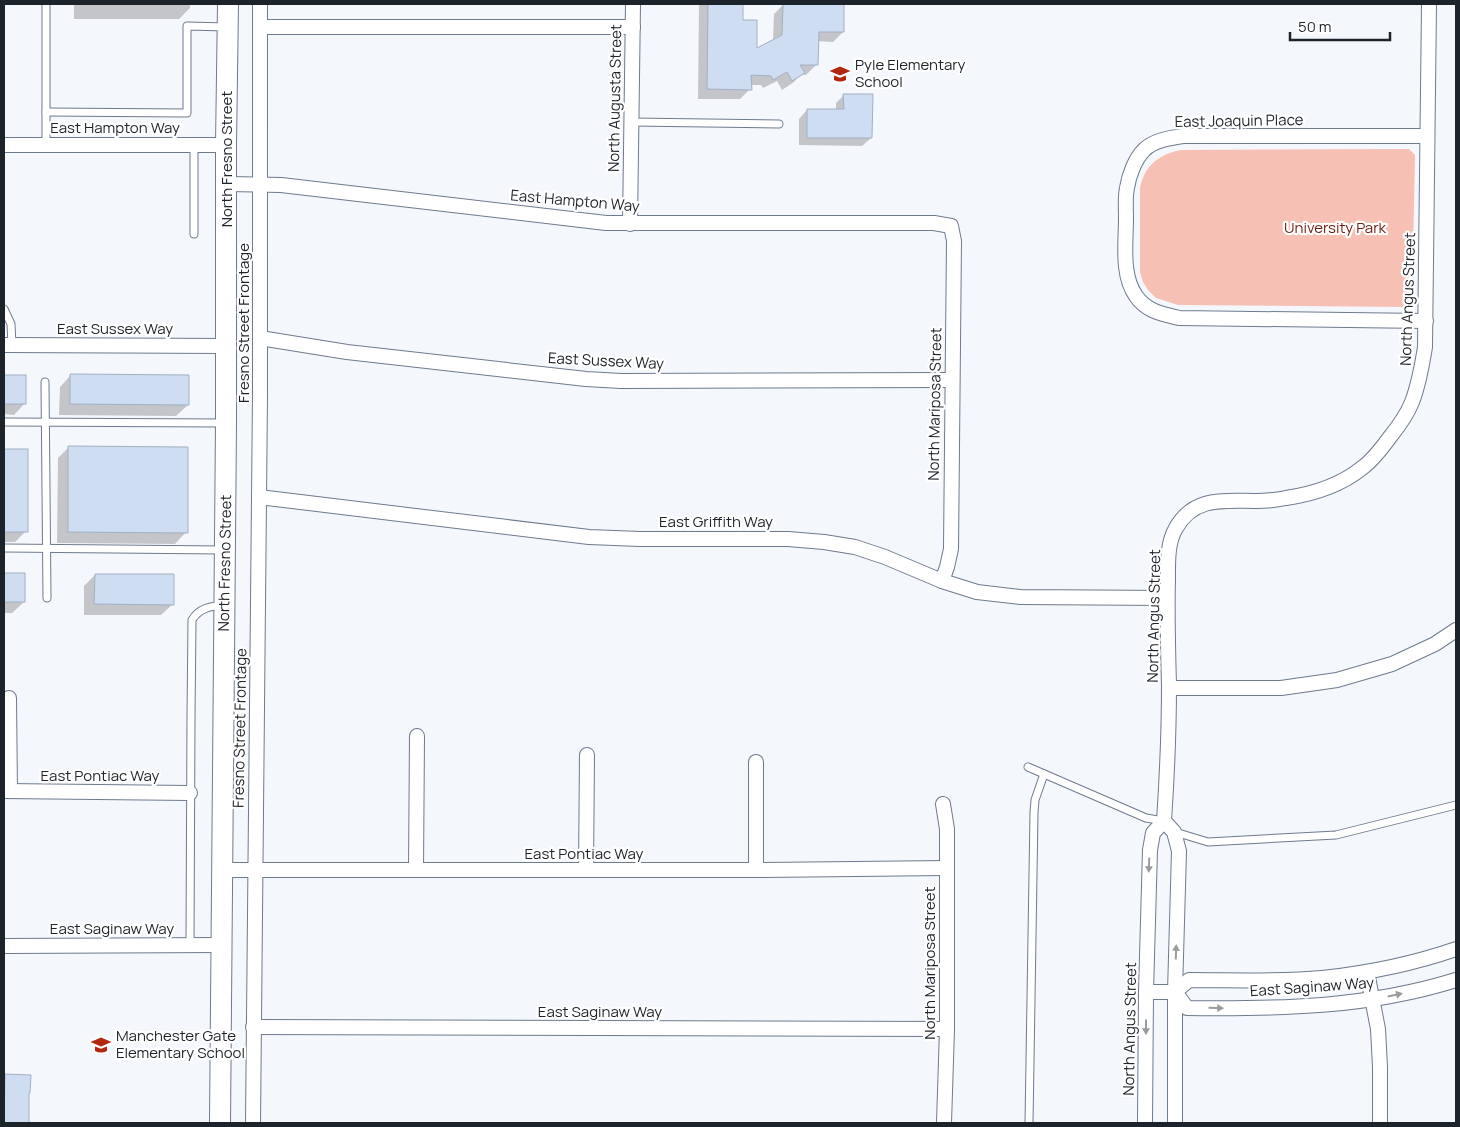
<svg xmlns="http://www.w3.org/2000/svg" width="1460" height="1127" viewBox="0 0 1460 1127" font-family="Manrope,sans-serif">
<style>
.green{fill:#f7c0b4}
.shadow{fill:#0003}
.building{fill:#ceddf1;stroke:#a2b0c3}
.lines{fill:none;stroke-linecap:round;stroke-linejoin:round}
.service-casing{stroke:#6e7b8d;stroke-width:9}
.minor-casing{stroke:#6e7b8d;stroke-width:16}
.secondary-casing{stroke:#6e7b8d;stroke-width:22}
.service{stroke:#fff;stroke-width:7}
.minor{stroke:#fff;stroke-width:14}
.secondary{stroke:#fff;stroke-width:20}
.oneway{fill:#999c9f}
.labels{text-anchor:middle;stroke-width:4.5;stroke-linejoin:round;paint-order:stroke}
.poi-label{font-size:15px;fill:#1d232a;stroke:#fff;text-anchor:start}
.street-label{font-size:15px;fill:#1d232a;stroke:#fff}
.park-label{font-size:15px;fill:#701e11;stroke:#fff}
</style>
<rect width="100%" height="100%" fill="#f4f7fc"/>
<!-- green -->
<path class="green" d="M1409,149l6,6 -3,147 -5,5 -229,-2 -22,-7 -8,-8 -5,-8 -3,-10v-84c4,-22 19,-34 41,-38z"/>
<!-- shadow -->
<g class="shadow">
<path d="M74,4h116v4l-11,11h-105z"/>
<path d="M699,4h43v17l14,29 17,-9 1,-27 10,-10 59,28 -10,10 -16,-1 -1,24 -10,10 -5,-1 -7,8 -12,8 -5,-9 -14,7 -2,-3h-11v4l-10,10h-42z"/>
<path d="M844,95l27,43 -9,8 -63,-1v-26l8,-9h29v-7z"/>
<path d="M71,375l117,30 -12,11 -117,-1 1,-28z"/>
<path d="M4,376h21v27l-11,12 -10,-1z"/>
<path d="M69,447l117,85 -11,12 -118,-1 1,-85z"/>
<path d="M4,450h23l-1,81 -11,11h-11z"/>
<path d="M4,574h20v28l-12,11h-8z"/>
<path d="M95,575l78,29 -12,11h-77v-29z"/>
<path d="M4,1076h25l-1,18 -1,29h-23z"/>
</g>
<!-- building -->
<g class="building">
<path d="M708,4h35v16h14v28l25,-13 1,-31h61v28h-25l-1,33h-18l5,8 -13,8 -5,-9 -14,8 -2,-4 -20,-1 1,15 -45,-1z"/>
<path d="M843,94h30l-1,44h-65v-29h37z"/>
<path d="M70,374l119,1v30l-119,-1z"/>
<rect x="4" y="375" width="22" height="29"/>
<path d="M68,446l120,1v86l-120,-1z"/>
<rect x="4" y="449" width="24" height="83"/>
<rect x="4" y="573" width="21" height="29"/>
<path d="M95,574h79v31l-80,-1z"/>
<path d="M5,1074l26,1 -1,18h-1v30h-25z"/>
</g>
<g class="lines">
<!-- service casing -->
<g class="service-casing">
<g id="service">
<path d="M46,112l141,1v-87l40,1"/>
<path d="M631,122l148,2"/>
<path d="M46,144v-140"/>
<path d="M194,145v89"/>
<path d="M4,309l7,15 1,21"/>
<path d="M45,382l2,216"/>
<path d="M4,422l220,1"/>
<path d="M4,548l219,2"/>
<path d="M1028,767l118,51 18,3"/>
<path d="M1175,832l33,10 128,-7 120,-30"/>
<path d="M190,945l1,-228 1,-97c7,-12 19,-14 32,-15"/>
<path d="M1029,1123l5,-311 1,-12 9,-26"/>
</g>
</g>
<!-- minor casing -->
<g class="minor-casing">
<g id="minor">
<path d="M260,27h373"/>
<path d="M4,145h222"/>
<path d="M227,184l54,1 325,38h328l17,3 3,15 -3,308 -4,18 -5,14"/>
<path d="M630,224l3,-220"/>
<path d="M1426,321l-247,-3c-17,-4 -33,-7 -43,-22 -15,-21 -10,-53 -10,-78 0,-10 -1,-21 1,-30 2,-13 8,-29 17,-38 10,-10 26,-12 39,-14h244"/>
<path d="M260,338l87,14 239,27 35,2 331,-1"/>
<path d="M4,345l223,1"/>
<path d="M259,497l330,40 51,2h148l36,3 31,5 30,10 57,24 35,11 43,5 147,1"/>
<path d="M1169,688h112l56,-8 55,-16 43,-20 21,-14"/>
<path d="M9,698l1,93"/>
<path d="M4,791l186,2"/>
<path d="M943,804l4,25v200l-3,94"/>
<path d="M1164,821l10,11 5,19 -4,141v131"/>
<path d="M221,870h535l191,-2"/>
<path d="M416,870l1,-134"/>
<path d="M586,870l1,-115"/>
<path d="M756,870v-108"/>
<path d="M4,946l217,-1"/>
<path d="M1367,972l11,57 2,38v56"/>
<path d="M1146,992h29l14,-12c44,0 89,2 133,-2 46,-5 91,-14 134,-29"/>
<path d="M1175,992l12,16c93,1 179,0 269,-28"/>
<path d="M253,1027l694,2"/>
<path d="M253,1123l7,-728v-391"/>
<path d="M1145,1123l1,-131 4,-142 3,-17 11,-12c3,-45 5,-90 5,-136 -1,-35 -2,-70 -1,-105 0,-17 -1,-37 8,-52 18,-32 48,-27 80,-27 10,0 20,-1 30,-3 27,-4 55,-13 76,-30 11,-8 20,-20 28,-31 8,-10 17,-22 22,-35 7,-18 10,-36 13,-55l4,-343"/>
</g>
</g>
<!-- secondary casing -->
<g class="secondary-casing">
<path id="secondary" d="M220,1123l6,-700v-278l2,-141"/>
</g>
<!-- service -->
<use href="#service" class="service"/>
<!-- minor -->
<use href="#minor" class="minor"/>
<!-- secondary -->
<use href="#secondary" class="secondary"/>
</g>
<!-- one-way arrows -->
<defs><path id="oneway-solid" d="M-6-.8H1V-3.2L6.5 0L1 3.2V.8H-6Z" transform="scale(1.25)"/></defs>
<g class="oneway">
<use href="#oneway-solid" transform="translate(1149 865) rotate(92)"/>
<use href="#oneway-solid" transform="translate(1176 952) rotate(-88)"/>
<use href="#oneway-solid" transform="translate(1395 995) rotate(-12)"/>
<use href="#oneway-solid" transform="translate(1216 1008) rotate(1)"/>
<use href="#oneway-solid" transform="translate(1146 1027) rotate(90)"/>
</g>
<!-- icons -->
<defs>
<g id="school-bare" transform="scale(1.5)"><path d="M0-5L7-2L0 1L-7-2ZM-4 1L0 2.5L4 1V4Q0 6-4 4Z" fill="#b3260f" stroke="#fff" stroke-width="2.5" paint-order="stroke"/></g>
</defs>
<g fill-rule="evenodd">
<use href="#school-bare" x="840" y="74"/>
<use href="#school-bare" x="101" y="1045"/>
</g>
<g class="labels">
<!-- poi labels -->
<g class="poi-label">
<text x="855" y="70">Pyle Elementary<tspan x="855" dy="17">School</tspan></text>
<text x="116" y="1041">Manchester Gate<tspan x="116" dy="17">Elementary School</tspan></text>
</g>
<!-- street labels -->
<g class="street-label">
<text transform="translate(615 98) rotate(-89)" y="5">North Augusta Street</text>
<text transform="translate(1239 121) rotate(-1)" y="5">East Joaquin Place</text>
<text x="115" y="133">East Hampton Way</text>
<text transform="translate(227 159) rotate(-90)" y="5">North Fresno Street</text>
<text transform="translate(575 201) rotate(5)" y="5">East Hampton Way</text>
<text transform="translate(1408 299) rotate(-88)" y="5">North Angus Street</text>
<text transform="translate(244 323) rotate(-90)" y="5">Fresno Street Frontage</text>
<text x="115" y="334">East Sussex Way</text>
<text transform="translate(606 361) rotate(3)" y="5">East Sussex Way</text>
<text transform="translate(935 404) rotate(-89)" y="5">North Mariposa Street</text>
<text x="716" y="527">East Griffith Way</text>
<text transform="translate(225 563) rotate(-89)" y="5">North Fresno Street</text>
<text transform="translate(1154 616) rotate(-89)" y="5">North Angus Street</text>
<text transform="translate(240 728) rotate(-89)" y="5">Fresno Street Frontage</text>
<text x="100" y="781">East Pontiac Way</text>
<text x="584" y="859">East Pontiac Way</text>
<text x="112" y="934">East Saginaw Way</text>
<text transform="translate(930 963) rotate(-90)" y="5">North Mariposa Street</text>
<text transform="translate(1312 987) rotate(-4)" y="5">East Saginaw Way</text>
<text x="600" y="1017">East Saginaw Way</text>
<text transform="translate(1130 1029) rotate(-89)" y="5">North Angus Street</text>
</g>
<!-- park labels -->
<g class="park-label">
<text x="1335" y="233">University Park</text>
</g>
</g>
<!-- border -->
<rect width="1460" height="1127" fill="none" stroke="#1d232a" stroke-width="10"/>
<!-- scale -->
<path d="M1290 32v8h100v-8" fill="none" stroke="#1d232a" stroke-width="2.5"/>
<text x="1298" y="32" font-size="15" fill="#1d232a" stroke="#ffffff" stroke-width="4" paint-order="stroke">50 m</text>
</svg>
